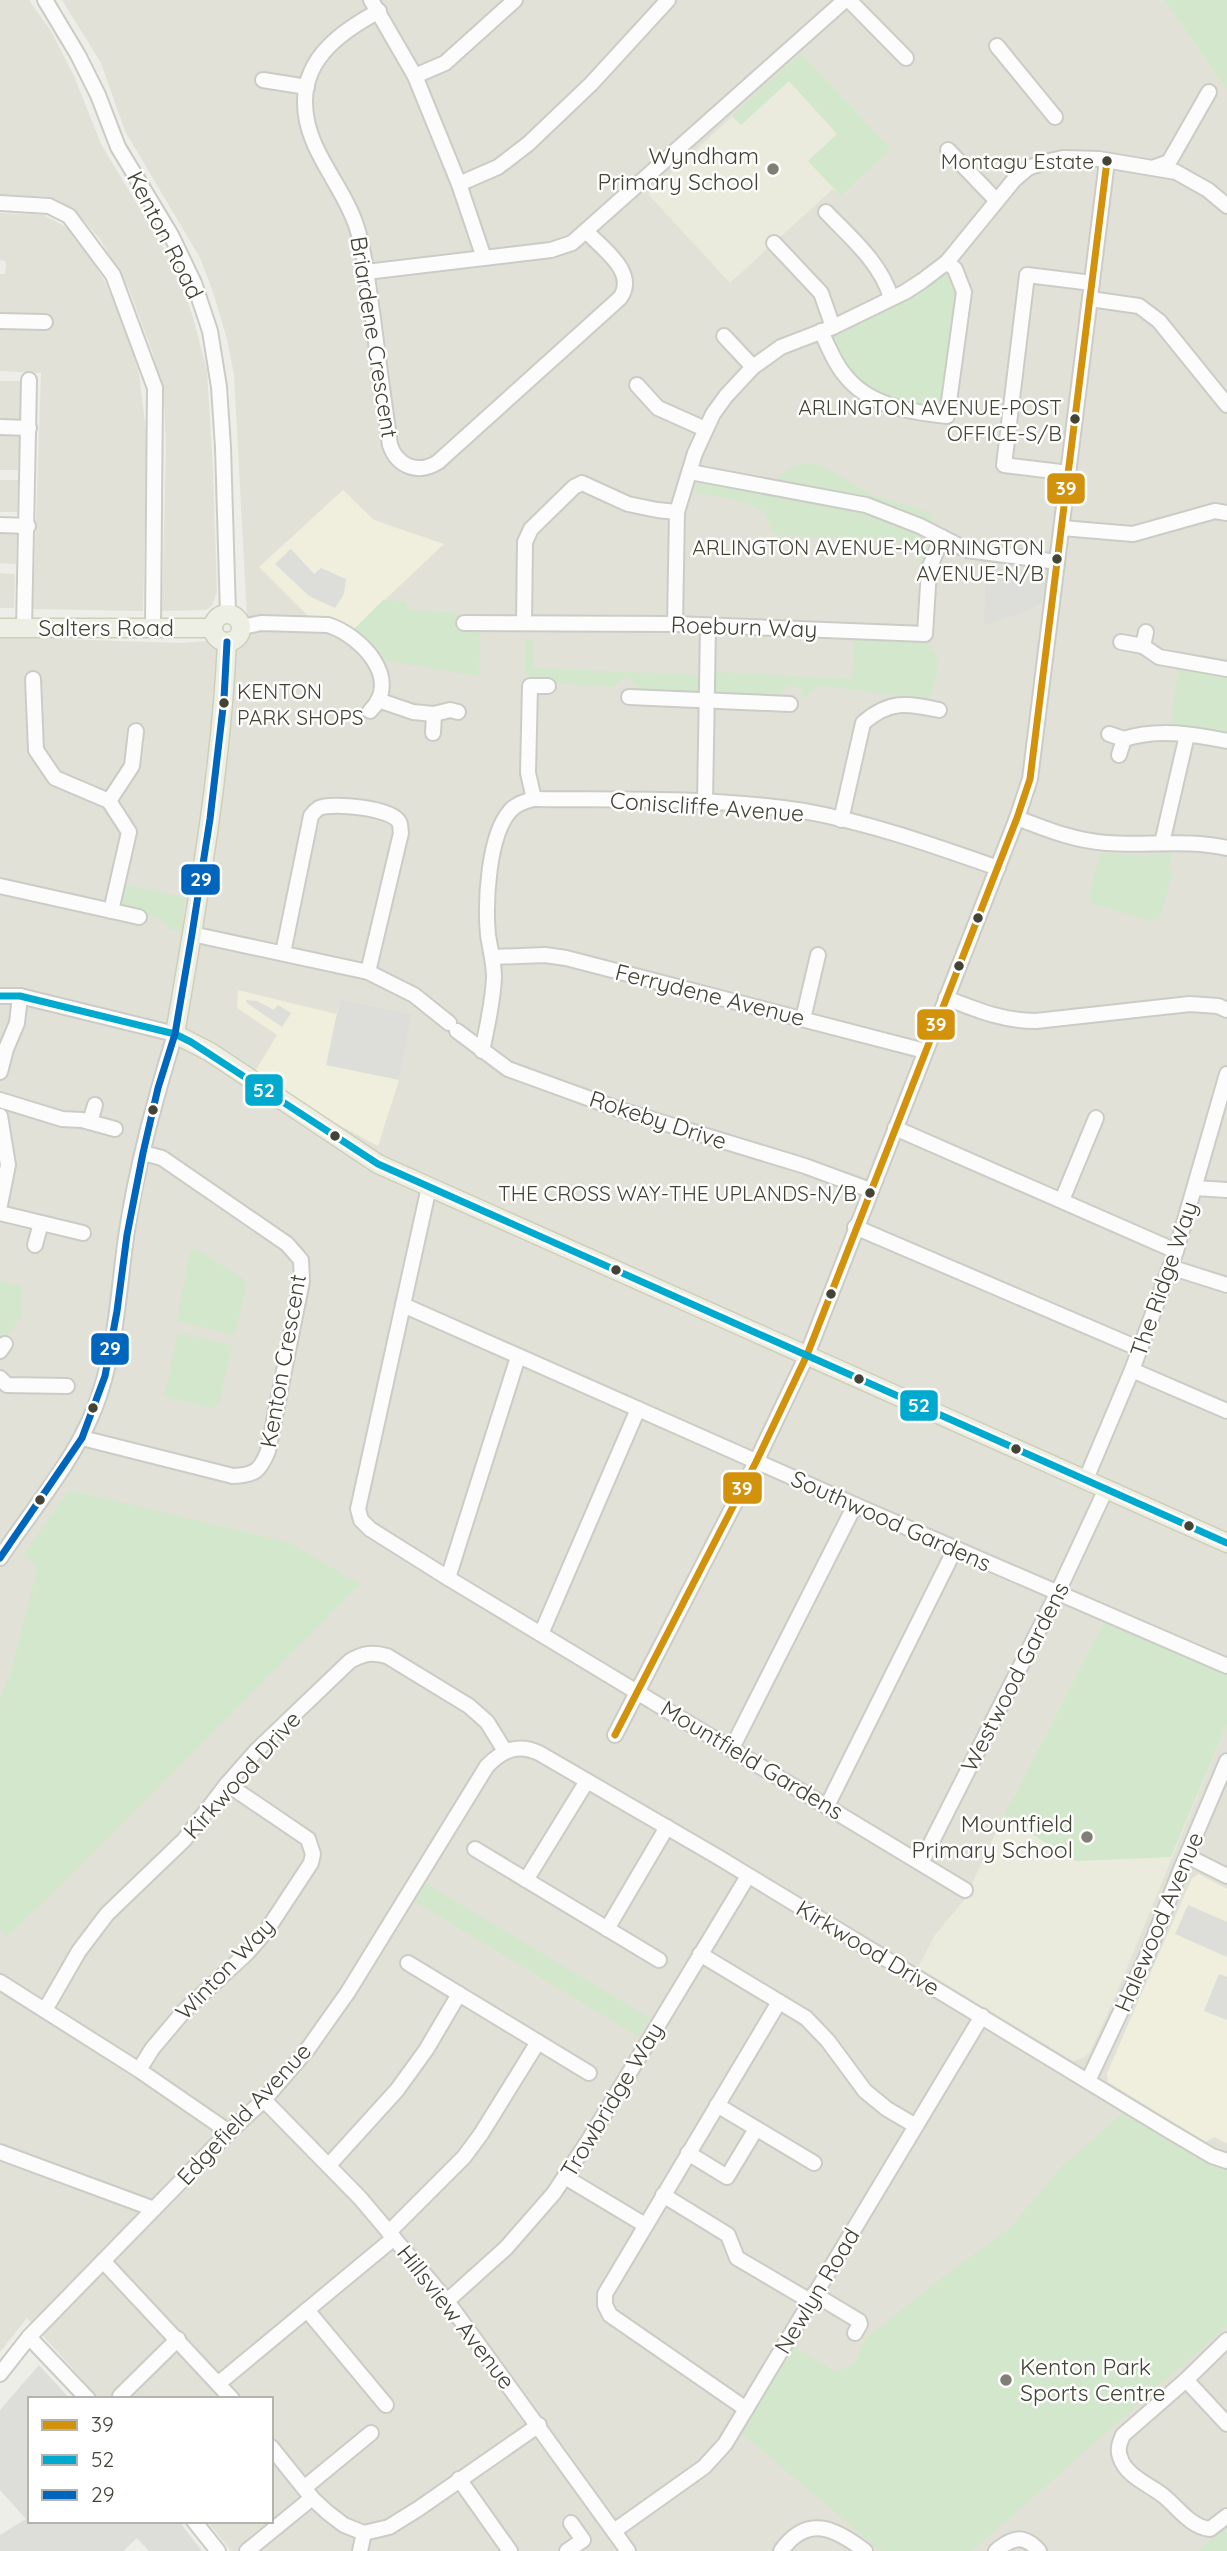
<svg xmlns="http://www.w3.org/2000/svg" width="1227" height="2551" viewBox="0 0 1227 2551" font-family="Quicksand,sans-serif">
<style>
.residential{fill:#e1e1d7}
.commercial{fill:#f0efdd}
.education{fill:#eaebdc}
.green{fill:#d2e7cb}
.parking{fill:#ddddd9}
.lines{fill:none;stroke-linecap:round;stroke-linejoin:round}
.minor-casing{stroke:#ccccc7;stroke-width:18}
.major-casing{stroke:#cecfb9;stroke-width:21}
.minor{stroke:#fcfcfc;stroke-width:14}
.major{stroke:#eeefe4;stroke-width:18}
.bus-1-casing{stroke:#fff;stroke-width:12}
.bus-2-casing{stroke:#fff;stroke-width:12}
.bus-3-casing{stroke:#fff;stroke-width:12}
.bus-1{stroke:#d3920b;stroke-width:7}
.bus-2{stroke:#00a9ce;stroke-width:7}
.bus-3{stroke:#0065bd;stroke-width:7}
.bus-dot{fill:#434336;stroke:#fff;stroke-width:2.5}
.poi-dot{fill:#7f7f75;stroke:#fff;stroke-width:2.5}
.labels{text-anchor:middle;stroke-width:5;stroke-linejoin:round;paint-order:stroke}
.bus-label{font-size:21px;fill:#434336;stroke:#fff;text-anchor:end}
.poi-label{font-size:23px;fill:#434336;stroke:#fff;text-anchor:end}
.street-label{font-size:23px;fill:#434336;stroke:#fff}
.line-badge{stroke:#fff;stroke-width:2.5}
.badge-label{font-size:19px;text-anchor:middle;font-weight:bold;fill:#fff}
</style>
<rect width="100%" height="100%" fill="#eeeee9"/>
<!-- residential -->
<g class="residential">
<path d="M0,0h29l22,31 23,45 27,68 75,125 17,48 14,54 6,99 4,122 -5,14 -6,4 -44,1 4,-163 -2,-46 -11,-48 -24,-65 -29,-50 -26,-30 -24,-12 -50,-3z"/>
<path d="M62,0h1102l63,90v2461h-996l-24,-30h64v-122h-171l-73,-81 -27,34v-1715l180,6 27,-2 24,9 15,-12 1,-21 -13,-242 -7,-36 -14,-47 -13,-34 -75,-127 -24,-68z"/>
<path d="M0,213l44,2 22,12 21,26 18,29 22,51 12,40 8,66 -4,172 -110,-2 8,-236 -41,-2v-97h5l1,-10 -1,-3 -5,-1z"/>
<path d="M0,381h22l-2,41h-20z"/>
<path d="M0,428l20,1 -1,41h-19z"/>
<path d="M0,480h18l-1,32h-17z"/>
<path d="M0,532h17l-1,32 -16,-1z"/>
<path d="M0,573l15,1 -1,34h-14z"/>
</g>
<!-- commercial -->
<g class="commercial">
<path d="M343,490l31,30 70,24 -91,86 -20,-13 -25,-1 -49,-49z"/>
<path d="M238,990l98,24 4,-15 72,15 -13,66 -21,66 -69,-37 -55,-36 23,-38 -40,-27z"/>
<path d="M1199,1874l28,15v255l-12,-7 -10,5 -97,-60 -1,-9 85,-195z"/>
</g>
<!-- education -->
<g class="education">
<path d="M801,53l90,96 -50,47 -8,-7 -103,94 -82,-89z"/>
<path d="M1104,1622l123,52v50l-114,278 -23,50 -6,6 -11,3 -155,-94 17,-32 30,-36 38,-82z"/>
</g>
<!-- green -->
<g class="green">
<path d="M1164,0h63v90z"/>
<path d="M801,53l90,96 -50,47 -33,-35 29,-27 -48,-53 -48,44 -9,-9z"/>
<path d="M941,271l5,2 15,23 -15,103 -14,10c-53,-12 -71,-15 -99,-65l2,-13z"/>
<path d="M811,463l15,5 44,26 63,20 -1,10c-49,-24 -101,-35 -155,-45 11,-11 19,-15 34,-16z"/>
<path d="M703,480l166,32 31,11 30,17v10l-8,20 -8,-24 -12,-5 -127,-6c-7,-6 -5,-13 -9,-20 -11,-15 -52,-19 -70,-22v-6z"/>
<path d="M383,600l24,2v8l52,3v14l21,1 -1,48 -102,-17 -24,-29z"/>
<path d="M855,633l69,6c21,23 13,33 6,60l-108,-13 -6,1 -13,12 -2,-10 -11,-4 -6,4 -6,10 -56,-4 -8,-3 2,-20 136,7z"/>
<path d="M525,639h8v27l3,2 163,7v14l-7,5 -52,-2 -3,-8 -12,-6 -6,3 -5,6 -64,-4c-7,-6 -16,-5 -25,-9z"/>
<path d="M1179,664l48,9v63l-57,-9z"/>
<path d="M1173,852l-5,17 5,2 -13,46 -7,4 -60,-17 -4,-7 11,-44 46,3z"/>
<path d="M124,884l61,14 -4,33 -11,-2 -11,-11 -40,-10z"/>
<path d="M196,1249l51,32 -12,54 -58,-14 13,-70z"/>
<path d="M0,1281l22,5 -1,31 -21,26z"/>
<path d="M178,1333l54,12 -13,58 -7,5 -48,-11z"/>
<path d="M69,1490l219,52 72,42 -306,308 -47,44 -7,-5v-231l10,-25 26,-101v-10l-13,-8z"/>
<path d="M1104,1622l123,52v50l-56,133 -95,4 -73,-44z"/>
<path d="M425,1883l225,135 -11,19 -225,-136z"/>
<path d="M1123,2113l79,48 25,9v156l-255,225h-91l-143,-121 51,-86 47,28 18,-9 12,-25 77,-61 66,-48 53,-63z"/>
<path d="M1227,2525v26h-28z"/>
</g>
<!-- parking -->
<g class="parking">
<path d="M291,549l23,25 7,-6 25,11 -2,15 -9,14 -26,-12 -34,-32z"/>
<path d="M978,564l54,7 9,3 6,14 -4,13 -15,9 -44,15 2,-57z"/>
<path d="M340,999l72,15 -13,66 -73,-15z"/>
<path d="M246,1000l11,1 17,9 4,-5 13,8 -9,14 -35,-24z"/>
<path d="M1188,1905l39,17v35l-52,-23z"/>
<path d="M1219,1974l8,3v43l-23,-9z"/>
<path d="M39,2365l31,34h-40v122h149l23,30h-53l-12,-13 -14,13h-123v-16l26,-16 -26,-29v-80z"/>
</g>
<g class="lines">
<!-- minor casing -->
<g class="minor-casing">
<g id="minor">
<path d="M45,0l33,55 20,40 20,52 53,88 23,48 16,48 9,56 4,60 5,166"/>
<path d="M371,0l44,76 44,108 25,74"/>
<path d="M849,0l57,58"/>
<path d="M379,11c-35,19 -74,45 -74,90 -1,48 39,84 52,127 9,29 11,60 16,90 5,42 11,84 17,127 7,21 28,30 48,17l182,-164c18,-25 -17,-49 -33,-66"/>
<path d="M997,46l58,71"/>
<path d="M415,76l30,-13 70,-63"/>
<path d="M263,80l44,7"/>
<path d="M948,150l48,50"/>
<path d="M1152,168l17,-6 40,-70"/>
<path d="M459,184l39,-17 30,-23 63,-60 77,-84"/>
<path d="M0,203l49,3 20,10 44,59 42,113 -2,240"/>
<path d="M826,212c25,26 55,51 65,86"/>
<path d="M774,243l47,50 12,34"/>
<path d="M366,272l185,-22 21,-7 273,-243"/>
<path d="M1090,299l49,7 20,15 68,84"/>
<path d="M0,321l45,1"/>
<path d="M821,331c7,15 13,31 23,43 24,32 66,38 103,42l17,-124 -9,-23 -8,-7"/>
<path d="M724,336l29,31"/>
<path d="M637,385l21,23 47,21"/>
<path d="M0,427l29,1"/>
<path d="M690,472l176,33 54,21 47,24 90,12"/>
<path d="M1069,473l-65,-8 23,-190 65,8"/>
<path d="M0,525l28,1"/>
<path d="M1062,528l71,6 82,-23 12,2"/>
<path d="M464,623l211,1 250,10 4,-65 13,-32"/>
<path d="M524,623l1,-81 6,-13 43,-42 8,-4 46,21 29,6 20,2"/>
<path d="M675,624l2,-112 18,-59 18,-39 13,-18 27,-29 28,-20 52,-20 72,-35 17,-11 25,-19 67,-82 14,-12 17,-6 18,-4 36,1 77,13 32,18 19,16"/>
<path d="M242,627l19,-4 67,2c32,10 75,54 42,86"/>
<path d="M24,629l5,-249"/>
<path d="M1121,642l22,4 3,-14"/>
<path d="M1143,646l16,11 68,12"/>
<path d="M33,679l3,71 19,28 54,23 20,31 -18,79"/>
<path d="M629,697l161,7"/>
<path d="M378,700l35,12 21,2"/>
<path d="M433,733l1,-19 16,-4 8,2"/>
<path d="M1109,734l15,5 -5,16"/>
<path d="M1124,739c34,-11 69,-5 103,2"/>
<path d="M534,799c89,1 181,-2 270,12 67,12 131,35 194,57"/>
<path d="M109,801l23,-35 4,-35"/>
<path d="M705,802l3,-176"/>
<path d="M1017,818c29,11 58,23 90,25 40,3 80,-4 120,5"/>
<path d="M841,820l22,-97c26,-23 44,-20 76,-13"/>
<path d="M1162,843l25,-108"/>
<path d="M0,886l139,31"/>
<path d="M192,934l176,38 46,23 35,28"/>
<path d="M283,953l28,-137c2,-3 5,-6 8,-8 13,-6 73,0 80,14 2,3 1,7 2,11l-33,139"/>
<path d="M493,957l52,-2 21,3 359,93"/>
<path d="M0,996h20l155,38c-20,66 -39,134 -49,203 -8,57 -10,118 -32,173 -22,54 -62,100 -94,148"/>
<path d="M946,998c31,12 57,23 90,23l154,-17 28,2 9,4"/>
<path d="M803,1019l15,-64"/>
<path d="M457,1031l51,38 110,40 187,57 65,24"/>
<path d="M482,1051c5,-24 11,-48 12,-74 0,-14 -4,-28 -6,-42 -3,-32 0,-99 22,-124 6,-7 15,-10 24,-12l-6,-26 2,-87h18"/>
<path d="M0,1072l6,-23 11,-26 3,-27"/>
<path d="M0,1100l62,19 20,1 33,9"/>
<path d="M0,1116l8,49 -8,40"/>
<path d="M90,1122l5,-17"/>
<path d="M895,1128l281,123"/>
<path d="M429,1187l-71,322 3,11 9,9 78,49 517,312"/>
<path d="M1195,1188l32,2"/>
<path d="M1062,1200l34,-82"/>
<path d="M0,1213l83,20"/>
<path d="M855,1227l285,122"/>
<path d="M35,1245l6,-22"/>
<path d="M1170,1267l57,18"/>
<path d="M403,1305l452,200 372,161"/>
<path d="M0,1351l5,-7"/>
<path d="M1132,1370l95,41"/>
<path d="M0,1378l7,7 60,1"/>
<path d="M82,1438l151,38c22,-1 27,-5 35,-25l34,-170 -1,-21 -14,-16 -125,-86 -19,-5"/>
<path d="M1086,1479l46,-109 44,-119 51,-177"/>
<path d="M448,1578l70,-221"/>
<path d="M541,1634l97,-225"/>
<path d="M615,1735l141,-273 51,-107 210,-537 13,-39 77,-618"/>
<path d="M732,1748l123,-243"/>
<path d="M827,1806l128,-257"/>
<path d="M475,1849l184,111"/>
<path d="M1187,1856l40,20"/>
<path d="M921,1863l136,-269 49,-105"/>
<path d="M526,1880l61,-99"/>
<path d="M607,1929l60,-102"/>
<path d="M700,1954l106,64 22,23 37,50 22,18 29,17"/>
<path d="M408,1963l181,110"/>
<path d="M0,1982l139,88 90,62"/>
<path d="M45,2010l34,-59 28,-37 77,-74 43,-56 29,-33 94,-90c14,-8 22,-9 37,-5l82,50 18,16 18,29"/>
<path d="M139,2070l13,-21 32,-38 63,-58 20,-23 44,-67 2,-9 -5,-15 -81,-55"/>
<path d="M1088,2081l58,-123 35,-89 46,-108"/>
<path d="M264,2100l96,98 87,103 181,250"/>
<path d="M717,2105l97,58"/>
<path d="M0,2152l154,57"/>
<path d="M688,2153l39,24 29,-48"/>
<path d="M329,2165l68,-75 29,-40 33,-56"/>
<path d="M565,2177l80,48"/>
<path d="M663,2195l65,40 9,23 73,43"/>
<path d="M389,2232l75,-75 17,-23 57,-92"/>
<path d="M103,2261l129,138"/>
<path d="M814,2294l45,27 1,3 -5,9"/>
<path d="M447,2301l59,-53 48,-55 36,-55 158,-262"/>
<path d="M307,2310l79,95"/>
<path d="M29,2337l59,62"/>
<path d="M1227,2340l-41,40 41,44"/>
<path d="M0,2374l29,-37 200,-205 35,-32 43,-50 41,-58 139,-226c16,-16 31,-23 52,-13l179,104 450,273 44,26 15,5"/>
<path d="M1186,2380l-63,55c-3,7 -6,14 -3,22 6,20 31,28 45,40 14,12 26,30 45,32l17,-13"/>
<path d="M219,2383l175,-145"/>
<path d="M120,2396l58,-57"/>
<path d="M746,2409l-136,-94 -5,-10v-11l174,-292"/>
<path d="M271,2447l41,51 15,14 17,13 20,8 25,-6 29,-18 121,-84"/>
<path d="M459,2479l51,72"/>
<path d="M304,2488l67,-55"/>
<path d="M194,2521l24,30"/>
<path d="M614,2531l90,-64 21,-23 257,-428"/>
<path d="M247,2551l65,-53"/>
<path d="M360,2551l4,-18"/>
<path d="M567,2551l16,-11 -12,-17"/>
<path d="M781,2551c26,-37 54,-23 84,0"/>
<path d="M996,2551c16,-14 28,-17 43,0"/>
</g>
</g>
<!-- major casing -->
<g class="major-casing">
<g id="major">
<circle cx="227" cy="628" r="14"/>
<path d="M0,628h213"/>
<path d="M227,642c-6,132 -30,262 -52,392l35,18 168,112 849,379"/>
</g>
</g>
<!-- minor -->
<use href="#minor" class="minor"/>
<!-- major -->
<use href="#major" class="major"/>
<!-- bus-1 casing -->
<g class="bus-1-casing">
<path id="bus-1" d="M615,1735l141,-273 51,-107 210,-537 13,-39 77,-618"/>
</g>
<!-- bus-2 casing -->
<g class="bus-2-casing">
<path id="bus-2" d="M0,996h20l155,38 16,8 187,122 849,379"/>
</g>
<!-- bus-3 casing -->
<g class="bus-3-casing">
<path id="bus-3" d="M0,1558l82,-120 23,-62 12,-65 10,-76 16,-82 15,-65 17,-54 17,-100 18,-115 14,-120 3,-57"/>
</g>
<!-- bus-1 -->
<use href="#bus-1" class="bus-1"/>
<!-- bus-2 -->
<use href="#bus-2" class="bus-2"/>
<!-- bus-3 -->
<use href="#bus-3" class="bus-3"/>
</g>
<!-- markers -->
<g class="bus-dot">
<circle cx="1107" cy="161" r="6"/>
<circle cx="1075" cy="419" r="6"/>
<circle cx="1057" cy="559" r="6"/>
<circle cx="224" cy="703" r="6"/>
<circle cx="978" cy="918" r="6"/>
<circle cx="959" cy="966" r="6"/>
<circle cx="153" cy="1110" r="6"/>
<circle cx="335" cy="1136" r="6"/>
<circle cx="870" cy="1193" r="6"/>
<circle cx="616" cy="1270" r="6"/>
<circle cx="831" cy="1294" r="6"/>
<circle cx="859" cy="1379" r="6"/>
<circle cx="93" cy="1408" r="6"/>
<circle cx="1016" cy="1449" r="6"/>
<circle cx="40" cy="1500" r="6"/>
<circle cx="1189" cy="1526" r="6"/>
</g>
<g class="poi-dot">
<circle cx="773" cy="169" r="7"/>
<circle cx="1087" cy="1837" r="7"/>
<circle cx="1006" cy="2380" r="7"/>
</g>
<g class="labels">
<!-- bus labels -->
<g class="bus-label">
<text x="1094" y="169">Montagu Estate</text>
<text x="1062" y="415">ARLINGTON AVENUE-POST<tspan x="1062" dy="26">OFFICE-S/B</tspan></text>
<text x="1044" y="555">ARLINGTON AVENUE-MORNINGTON<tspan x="1044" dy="26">AVENUE-N/B</tspan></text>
<text x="237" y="699" text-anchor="start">KENTON<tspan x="237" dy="26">PARK SHOPS</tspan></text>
<text x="857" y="1201">THE CROSS WAY-THE UPLANDS-N/B</text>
</g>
<!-- poi labels -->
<g class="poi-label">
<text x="759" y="164">Wyndham<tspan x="759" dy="26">Primary School</tspan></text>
<text x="1073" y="1832">Mountfield<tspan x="1073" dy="26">Primary School</tspan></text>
<text x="1020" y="2375" text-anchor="start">Kenton Park<tspan x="1020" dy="26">Sports Centre</tspan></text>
</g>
<!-- street labels -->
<g class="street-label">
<text transform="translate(165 235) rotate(63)" y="8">Kenton Road</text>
<text transform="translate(374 337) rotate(81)" y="8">Briardene Crescent</text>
<text transform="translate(744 627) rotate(2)" y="8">Roeburn Way</text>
<text x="106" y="636">Salters Road</text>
<text transform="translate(707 807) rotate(4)" y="8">Coniscliffe Avenue</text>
<text transform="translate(710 995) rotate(14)" y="8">Ferrydene Avenue</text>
<text transform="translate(658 1120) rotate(18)" y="8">Rokeby Drive</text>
<text transform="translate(1164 1279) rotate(-71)" y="8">The Ridge Way</text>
<text transform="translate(283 1361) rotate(-80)" y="8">Kenton Crescent</text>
<text transform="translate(891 1521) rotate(24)" y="8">Southwood Gardens</text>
<text transform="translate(1015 1677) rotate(-63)" y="8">Westwood Gardens</text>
<text transform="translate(752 1760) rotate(31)" y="8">Mountfield Gardens</text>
<text transform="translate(242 1775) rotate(-48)" y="8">Kirkwood Drive</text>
<text transform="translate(1159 1922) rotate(-67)" y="8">Halewood Avenue</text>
<text transform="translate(868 1948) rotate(31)" y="8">Kirkwood Drive</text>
<text transform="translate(225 1969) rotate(-46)" y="8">Winton Way</text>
<text transform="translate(612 2100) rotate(-59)" y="8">Trowbridge Way</text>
<text transform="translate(244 2114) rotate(-47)" y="8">Edgefield Avenue</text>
<text transform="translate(817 2291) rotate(-59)" y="8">Newlyn Road</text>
<text transform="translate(456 2317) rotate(52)" y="8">Hillsview Avenue</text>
</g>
</g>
<g class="line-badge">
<rect x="1046" y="472" width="40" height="33" rx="7" fill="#d3920b"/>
<rect x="180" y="863" width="41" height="33" rx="7" fill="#0065bd"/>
<rect x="916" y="1008" width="40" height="33" rx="7" fill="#d3920b"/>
<rect x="244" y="1073" width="40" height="34" rx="7" fill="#00a9ce"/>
<rect x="90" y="1332" width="40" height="34" rx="7" fill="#0065bd"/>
<rect x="899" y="1389" width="40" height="33" rx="7" fill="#00a9ce"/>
<rect x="722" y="1471" width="41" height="34" rx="7" fill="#d3920b"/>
</g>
<g class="badge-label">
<text x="1066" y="495">39</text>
<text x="201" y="886">29</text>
<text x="936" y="1031">39</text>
<text x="264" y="1097">52</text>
<text x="110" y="1355">29</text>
<text x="919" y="1412">52</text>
<text x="742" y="1495">39</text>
</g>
<!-- legend -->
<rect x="28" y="2397" width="245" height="126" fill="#ffffff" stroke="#b4b4af" stroke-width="2"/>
<rect x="42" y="2420" width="35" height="10" fill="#d3920b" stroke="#b4b4af" stroke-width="2"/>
<text x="91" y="2432" font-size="21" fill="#434336">39</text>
<rect x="42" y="2455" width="35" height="10" fill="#00a9ce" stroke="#b4b4af" stroke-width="2"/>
<text x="91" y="2467" font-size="21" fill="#434336">52</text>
<rect x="42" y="2490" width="35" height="10" fill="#0065bd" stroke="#b4b4af" stroke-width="2"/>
<text x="91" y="2502" font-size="21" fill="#434336">29</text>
</svg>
